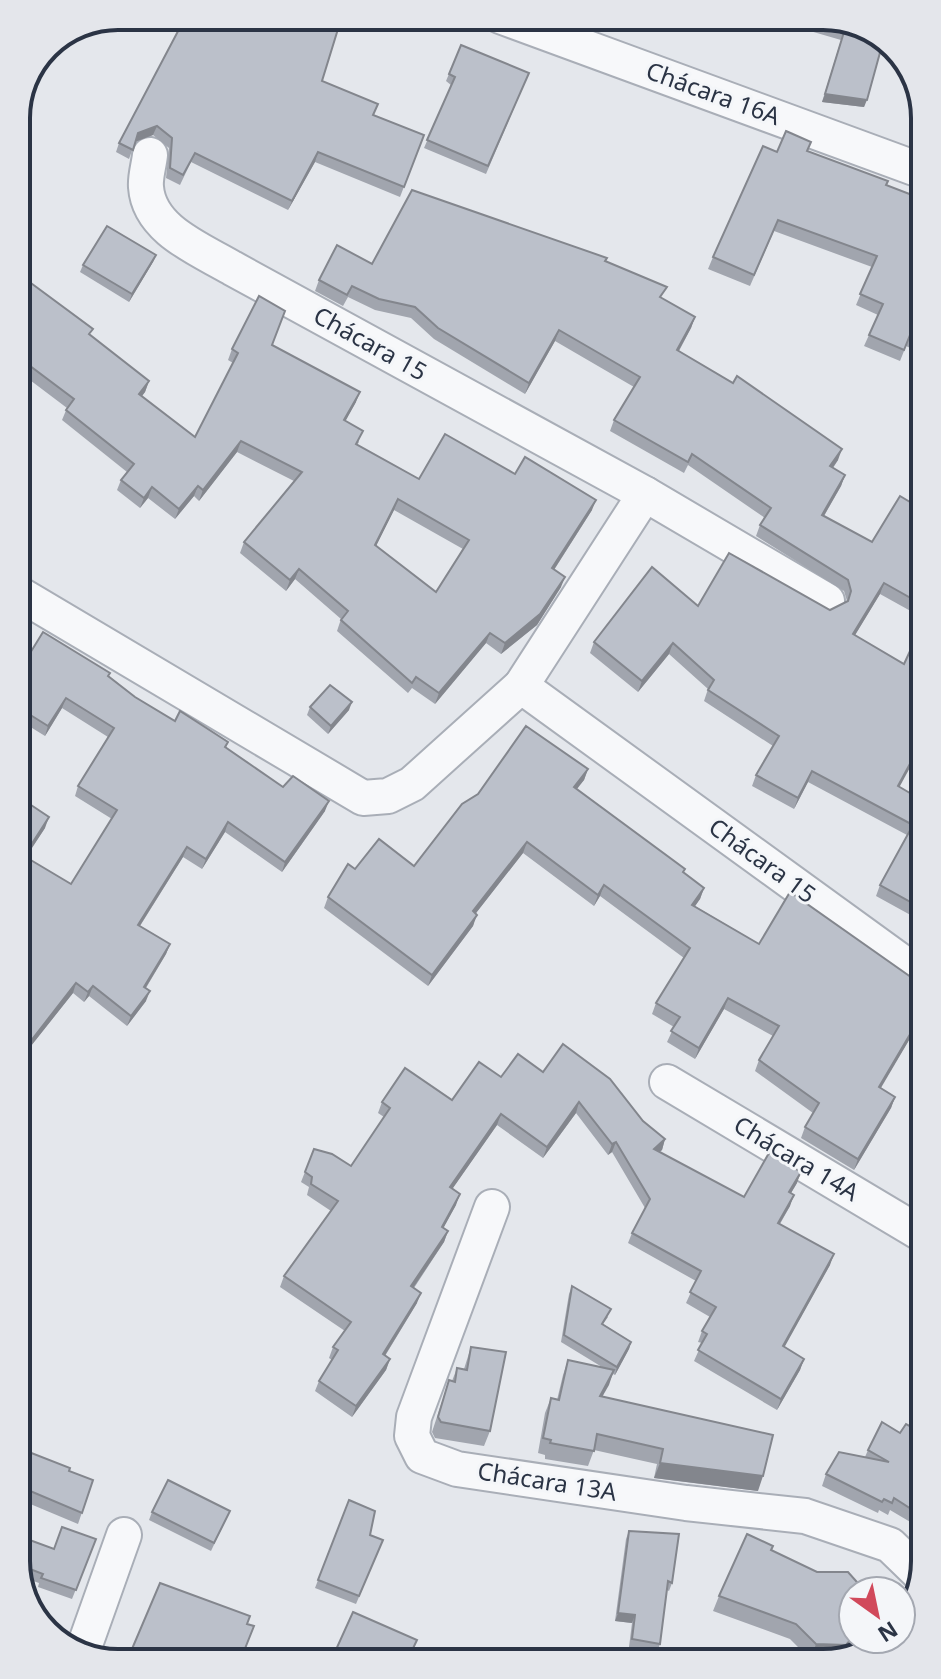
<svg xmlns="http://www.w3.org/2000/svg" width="941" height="1679" viewBox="0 0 941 1679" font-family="'Noto Sans',sans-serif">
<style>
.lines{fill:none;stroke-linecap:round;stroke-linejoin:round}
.street-casing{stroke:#a9aeb7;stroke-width:38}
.street{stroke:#f7f8fa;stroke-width:34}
.wall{fill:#a1a5ae;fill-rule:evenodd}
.shaded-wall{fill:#83868d}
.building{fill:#bbc0ca;stroke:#83868d;stroke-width:2;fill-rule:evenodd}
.labels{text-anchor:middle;stroke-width:6;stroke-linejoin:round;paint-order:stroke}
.street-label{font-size:24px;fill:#2b3445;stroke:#f4f6f9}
.rim{fill:none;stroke:#2b3445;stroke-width:4}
</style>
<rect width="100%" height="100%" fill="#e4e7ec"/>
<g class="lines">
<!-- street casing -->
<g class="street-casing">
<g id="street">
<path d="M500,16l425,156"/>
<path d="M150,155c-1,10 -5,22 -4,32 3,43 54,62 86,81l413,226"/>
<path d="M16,592l347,206 25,-2 24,-12 109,-98 404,293"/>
<path d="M521,686l124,-192 182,107"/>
<path d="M667,1082l258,154"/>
<path d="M492,1207l-78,210 -2,19 10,20 35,13 229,34 119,13 85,29 31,30"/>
<path d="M82,1653l42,-118"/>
</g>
</g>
<!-- street -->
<use href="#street" class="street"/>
</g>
<!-- wall -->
<g class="wall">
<path d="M814,16l66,17 -16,74 -42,-5 19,-62 -31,-9z"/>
<path d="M265,24l57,57 52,34 50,20 -24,62 -85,-35 -27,48 -97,-48 -11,23 -14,-7 3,-30 -16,-13 -18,7 -6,17 -13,-7 3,-9z"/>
<path d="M461,45l68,28 -43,101 -62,-26 27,-63 -5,-4z"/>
<path d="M808,151l78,34 39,15v155l-19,-9 -6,15 -36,-15 14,-31 -22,-10 16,-38 -98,-36 -24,55 -42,-17 5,-12 64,-105z"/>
<path d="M156,255l-3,7 -24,40 -49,-30 3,-7z"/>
<path d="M605,261l57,37 33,19 -4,11 -12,23 159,109 -5,8 12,7 -4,11 -17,30 48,26 53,-31v108l-45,-25 -25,41 45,152 25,15v121l-49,-27 4,-11 27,-50 -99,-53 -14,27 -42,-23 4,-11 17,-29 -69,-45 4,-12 -39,-35 -31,38 -48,-39 4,-11 104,-36 132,4 17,-9 -3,-10 -88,-55 4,-11 5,-7 -77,-53 -4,8 -74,-42 4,-11 20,-33 -79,-46 -30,53 -91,-55 -23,-21 -36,-8 -27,-13 -5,9 -28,-15 4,-11 53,-16z"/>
<path d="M16,272l75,64 58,45 -4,11 -3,4 53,41 38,-74 -5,-3 4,-11 40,-3 84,56 -11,19 14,21 -2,3 62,34 96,-5 77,36 -38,60 7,17 -24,38 -36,29 -15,-11 -51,61 -23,-16 -4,5 -71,-62 4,-12 -46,-40 -9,12 -46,-38 4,-11 50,-61 -57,-29 -38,49 -5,-5 -19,23 -27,-21 -8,10 -23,-18 4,-10 6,-8 -65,-52 5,-12 -49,-37 -2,3zM394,510l69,39 -27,43 -60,-46z"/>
<path d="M16,676h93l26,21 40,24 53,21 -2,6 57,39 42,24 -43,61 -57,-40 -23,37 -19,-12 -43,69 30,18 -4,10 -20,34v13l-19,25 -38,-30 -5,6 -11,-9 -54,68 -3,-3v-263l29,33 -19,29 45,27 41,-65 -37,-23 3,-10 30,-49 -46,-29 -17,28 -29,-18z"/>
<path d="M310,707l39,3 -21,24 -21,-19z"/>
<path d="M588,769l-4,11 -8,9 128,99 -4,11 -5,7 64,38 166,43v48l-10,-5 -35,58 15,9 -4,11 -37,62 -53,-32 4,-11 8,-14 -58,-42 4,-11 14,-24 -49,-27 -29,50 -28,-17 7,-15 -22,-13 4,-11 28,-45 -84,-62 -6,10 -71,-53 -47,60 -3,13 -45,60 -104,-78 4,-11 27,-28 59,-3z"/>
<path d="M543,1072l100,49 22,18 -3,11 -3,2 85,45 53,-14 -6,10 -1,13 -10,18 50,41 -46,82 20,12 -4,11 -23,40 -83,-49 8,-18 -4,-1 4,-11 8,-14 -24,-14 10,-22 -68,-38 4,-10 13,-25 -33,-56 -4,3 -32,-42 -33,45 -46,-33 -45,64 4,16 -13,23 5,3 -4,11 -30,46 3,15 -32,53 5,3 -4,11 -34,47 -37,-26 4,-10 13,-21 -3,-2 4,-11 12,-16 -65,-44 4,-11 47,-65 -24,-16 2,-8 -8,-5 13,-33 37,17 33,-49 -6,-4 4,-11 70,-2 49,-23z"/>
<path d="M572,1286l36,31 -5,7 28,18 -2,7 -14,26 -2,-1 -11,23 156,94 -104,-13 3,-14 -63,-14 -6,16 -43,-7v-4l-7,-2 7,-40 6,-15 6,2 6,-25 5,-15 34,7 -41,-25 8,-48z"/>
<path d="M471,1347l19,84 -6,15 -49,-8 -3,-6 17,-52 3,1 5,-13 7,1z"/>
<path d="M900,1433l25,1v90l-10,-6 -3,5 -22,-13 -2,5 -9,-5 -1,3 -56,-27 4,-12 39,-17 3,-7z"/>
<path d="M16,1447l53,24 24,9 -15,44 -62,-26z"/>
<path d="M349,1500l21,35 13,5 -27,64 -41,-16z"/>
<path d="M230,1511l-19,40 -62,-31 3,-8z"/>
<path d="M629,1531l43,52 -3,8 -2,-1 -7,54 -3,8 -28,-5 3,-24 -17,-2 11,-82z"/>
<path d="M96,1539l-24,60 -34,-12 1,-4 -20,-7 -3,-15 38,-12z"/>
<path d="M771,1550l82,89h8l-14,14 -42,1 -15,-15 -77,-28 6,-15z"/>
<path d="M414,1648l-5,11 -78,1 3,-6z"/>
</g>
<!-- shaded-wall -->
<g class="shaded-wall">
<path d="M825,94l42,6 -3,7 -42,-5z"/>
<path d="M157,126l-4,9 -18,7 3,-9z"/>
<path d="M318,152l-3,10 -27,48 4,-9z"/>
<path d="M156,255l-3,7 -24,40 3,-8z"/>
<path d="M695,317l-4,11 -18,33 4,-11z"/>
<path d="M559,330l-4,11 -30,53 4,-11z"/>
<path d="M149,381l-4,11 -10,13 4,-11z"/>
<path d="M360,392l-4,10 -16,29 4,-11z"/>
<path d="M241,441l-4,11 -38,49 4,-11z"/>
<path d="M842,449l-4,11 -12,17 4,-11z"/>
<path d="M845,475l-4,11 -23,40 4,-11z"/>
<path d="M198,486l-4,10 -19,23 4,-10z"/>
<path d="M152,487l-4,11 -8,10 4,-10z"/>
<path d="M398,499l-4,11 -23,46 4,-11z"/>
<path d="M596,500l-4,10 -44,69 4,-11z"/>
<path d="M299,569l-4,10 -9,12 4,-11z"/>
<path d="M565,577l-4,10 -24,38 -36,29 4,-11z"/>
<path d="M884,583l-4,11 -31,51 4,-11z"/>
<path d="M490,633l-4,10 -51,61 4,-11z"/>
<path d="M673,643l-4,11 -31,38 4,-11z"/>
<path d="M66,698l-4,10 -17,28 3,-10z"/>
<path d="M352,702l-3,8 -21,24 3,-8z"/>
<path d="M925,736v4l-31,57 4,-11z"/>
<path d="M588,769l-4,11 -14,18 4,-11z"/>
<path d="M812,771l-4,11 -14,27 4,-11z"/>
<path d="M329,801l-4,10 -43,61 3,-10z"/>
<path d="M49,817l-4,11 -25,38 4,-10z"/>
<path d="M228,822l-3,10 -23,37 4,-10z"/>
<path d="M527,842l-4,11 -54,69 4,-11z"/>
<path d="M187,847l-4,10 -49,78 4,-10z"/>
<path d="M604,885l-4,11 -6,10 4,-11z"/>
<path d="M704,888l-4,11 -12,17 4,-11z"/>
<path d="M477,915l-4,11 -45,60 4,-11z"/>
<path d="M170,944l-4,10 -26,43 4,-10z"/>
<path d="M76,983l-3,10 -54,68 4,-10z"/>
<path d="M93,986l-4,10 -5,6 4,-10z"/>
<path d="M150,991l-4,10 -19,25 4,-10z"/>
<path d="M728,998l-4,11 -29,50 4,-11z"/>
<path d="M919,1019l-4,11 -40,68 4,-11z"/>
<path d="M895,1097l-4,11 -37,62 4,-11z"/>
<path d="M579,1102l-3,11 -33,45 4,-11z"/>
<path d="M501,1114l-4,11 -51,73 4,-11z"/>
<path d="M665,1139l-3,11 -12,9 4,-10z"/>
<path d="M616,1142l-4,10 -4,3 4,-11z"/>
<path d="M801,1172l-4,11 -12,20 4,-11z"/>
<path d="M460,1194l-4,11 -18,33 4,-11z"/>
<path d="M794,1195l-4,11 -16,27 4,-10z"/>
<path d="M448,1231l-4,11 -37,55 4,-11z"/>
<path d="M834,1254l-4,11 -51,92 4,-11z"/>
<path d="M421,1293l-4,10 -38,62 4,-11z"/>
<path d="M631,1342l-2,7 -14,26 2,-8z"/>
<path d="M390,1359l-4,11 -34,47 4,-11z"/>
<path d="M804,1359l-4,11 -23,40 4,-11z"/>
<path d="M614,1370l-5,15 -15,26 6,-15z"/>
<path d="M660,1463l103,13 -5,15 -104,-13z"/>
<path d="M618,1613l17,2 -3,8 -17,-2z"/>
<path d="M853,1637v2h8l-14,14h-34l3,-9z"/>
</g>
<!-- building -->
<g class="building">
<path d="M186,16h63l16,8 4,-8h73l-20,65 56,23 -5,11 51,20 -20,52 -86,-35 -26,49 -97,-48 -12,22 -13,-7 2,-30 -15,-12 -19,7 -5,17 -14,-7z"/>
<path d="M815,16h15l50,17 4,5 -17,62 -42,-6 19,-62 -31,-9z"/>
<path d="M461,45l68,28 -41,93 -61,-26 28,-63 -6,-3z"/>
<path d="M786,131l25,11 -4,9 81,30 -2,4 39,15v142l-15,-7 -6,15 -35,-15 14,-31 -23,-10 17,-38 -99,-36 -24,55 -41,-18 50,-111 14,6z"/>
<path d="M412,190l195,68 -2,3 62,26 -7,10 35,20 -18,33 56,33 4,-7 105,73 -12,17 15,9 -23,40 50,27 28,-46 25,15v95l-41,-23 -31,51 51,30 21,-45v117l-27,50 27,16v108l-45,-25 33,-60 -101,-54 -14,27 -42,-23 23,-39 -71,-46 6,-10 -41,-37 -31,38 -48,-39 58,-75 46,39 31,-53 101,57 18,-9 3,-10 -3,-11 -88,-55 11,-17 -79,-54 -4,8 -74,-42 26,-43 -81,-47 -30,53 -91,-55 -23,-21 -36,-8 -27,-13 -5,9 -28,-15 18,-35 35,19z"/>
<path d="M107,226l49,29 -24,39 -49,-29z"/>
<path d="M16,272l77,57 -4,5 60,47 -10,13 56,43 43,-84 -6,-4 27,-53 26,15 -13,34 88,47 -16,28 19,11 -7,13 63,35 26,-45 70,40 10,-17 71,43 -44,68 13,9 -25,37 -35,29 -15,-10 -51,60 -23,-16 -4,6 -71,-63 7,-9 -49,-42 -9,11 -46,-38 58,-70 -61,-31 -38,49 -5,-4 -19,23 -27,-22 -8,11 -23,-18 13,-16 -68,-54 8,-11 -52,-39 -6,8zM398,499l71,41 -33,52 -61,-47z"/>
<path d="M43,632l67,41 -2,3 27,21 40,24 5,-10 48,31 -3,5 58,40 10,-11 36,25 -44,61 -57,-40 -22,37 -19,-12 -49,78 32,19 -26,43 6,4 -19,25 -38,-30 -5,6 -12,-9 -53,68 -7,-6v-250l33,22 -25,39 47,28 46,-74 -39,-24 36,-58 -48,-30 -18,28 -32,-20v-30z"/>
<path d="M330,685l22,17 -21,24 -21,-19z"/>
<path d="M526,726l62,43 -14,18 111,82 -2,3 21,16 -12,17 67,39 31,-52 135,95v35l-6,-3 -40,68 16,10 -37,62 -53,-32 14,-24 -60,-43 20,-34 -51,-28 -29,50 -28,-17 9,-14 -24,-14 34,-55 -86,-63 -6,10 -71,-53 -54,69 4,4 -45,60 -104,-78 20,-33 7,5 24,-30 35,27 48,-62 16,-10z"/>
<path d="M563,1044l47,35 33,42 22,18 -11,10 90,48 25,-44 32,19 -12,20 5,3 -16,28 56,31 -51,92 21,13 -23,40 -83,-49 9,-16 -5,-3 14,-24 -26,-15 11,-21 -69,-38 18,-34 -34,-57 -4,2 -33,-42 -32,45 -46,-33 -51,73 10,7 -18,33 6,4 -37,55 10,7 -38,61 7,5 -34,47 -37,-25 19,-31 -5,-3 18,-25 -67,-46 54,-75 -27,-17 1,-7 -7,-5 9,-23 18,5 19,12 39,-58 -8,-6 23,-34 47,32 27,-38 22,15 17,-23 25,18z"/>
<path d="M572,1286l39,23 -9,15 29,18 -14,25 -53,-32z"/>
<path d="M471,1347l35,5 -16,79 -49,-9 -3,-5 11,-37 6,2 2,-14 10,2z"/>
<path d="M568,1360l46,10 -14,26 173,39 -10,41 -103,-13 3,-14 -66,-15 -3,17 -44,-8 1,-3 -8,-2 8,-40 8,2z"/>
<path d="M882,1422l18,11 6,-9 19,10v76l-6,-3 -3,5 -22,-14 -2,5 -8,-4 -2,3 -56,-28 13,-22 50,10 -21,-12z"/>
<path d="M16,1447l54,21 -1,3 24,9 -11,33 -66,-28z"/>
<path d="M168,1480l62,31 -16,32 -62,-31z"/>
<path d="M349,1500l26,11 -5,24 13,5 -24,56 -41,-16z"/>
<path d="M62,1527l34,12 -20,51 -35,-12 2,-4 -26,-10 -1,-3v-26l38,14z"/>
<path d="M629,1531l50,3 -7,49 -4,-2 -8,63 -28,-5 3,-24 -17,-2z"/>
<path d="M747,1534l26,12 -2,4 46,22h31l17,19h-12v46l-7,8 -30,-1 -20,-20 -77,-28z"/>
<path d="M160,1583l90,33 -3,8 7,2 -14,35 -114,2z"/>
<path d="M353,1612l64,28 -9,19 -61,1 -13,-6z"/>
</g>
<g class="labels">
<!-- street labels -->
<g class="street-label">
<text transform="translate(713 94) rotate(20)" y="8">Chácara 16A</text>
<text transform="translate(370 344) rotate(29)" y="8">Chácara 15</text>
<text transform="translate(762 861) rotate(36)" y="8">Chácara 15</text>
<text transform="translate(796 1159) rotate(31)" y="8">Chácara 14A</text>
<text transform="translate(547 1482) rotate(9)" y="8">Chácara 13A</text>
</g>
</g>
<!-- crop -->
<path d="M0 0H941V1679H0ZM118 30H823A88 88 0 0 1 911 118V1561A88 88 0 0 1 823 1649H118A88 88 0 0 1 30 1561V118A88 88 0 0 1 118 30Z" fill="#e4e6eb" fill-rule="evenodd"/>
<path class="rim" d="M118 30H823A88 88 0 0 1 911 118V1561A88 88 0 0 1 823 1649H118A88 88 0 0 1 30 1561V118A88 88 0 0 1 118 30Z"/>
<!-- north arrow -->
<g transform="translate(877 1615) rotate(147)"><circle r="38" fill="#f4f6f9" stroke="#a4a8b1" stroke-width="2"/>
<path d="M0-6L14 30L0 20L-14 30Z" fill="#d1495b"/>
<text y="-12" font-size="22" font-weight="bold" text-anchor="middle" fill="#2b3445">N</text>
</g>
</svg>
